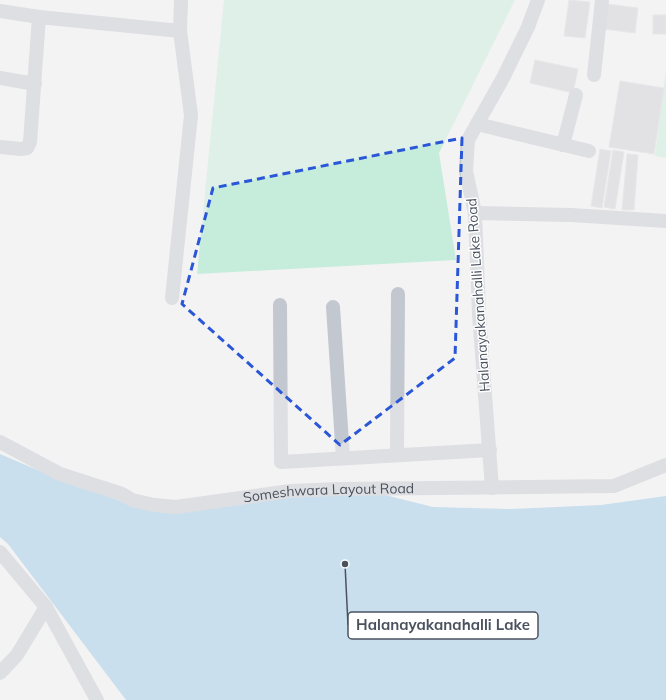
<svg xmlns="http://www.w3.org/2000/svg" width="666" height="700" viewBox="0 0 666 700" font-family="Mulish,sans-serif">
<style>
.green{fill:#c6eddc}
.water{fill:#97c7e6}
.building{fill:#cdced4;stroke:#d7d8dd}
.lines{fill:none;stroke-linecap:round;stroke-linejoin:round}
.minor{stroke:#c2c7d0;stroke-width:14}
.marked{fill:none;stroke:#2a56d8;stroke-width:3;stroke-dasharray:8 5;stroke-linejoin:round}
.labels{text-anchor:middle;stroke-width:3;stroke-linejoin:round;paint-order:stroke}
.street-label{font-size:14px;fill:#4b525f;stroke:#fff}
.leader{fill:none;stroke:#4b525f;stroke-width:1.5}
.callout-dot{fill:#4b525f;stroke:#fff;stroke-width:1.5}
.callout{fill:#fff;stroke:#4b525f;stroke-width:1.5}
.callout-label{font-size:15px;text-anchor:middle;font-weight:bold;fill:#4b525f}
</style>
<rect width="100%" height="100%" fill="#f4f3f3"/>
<!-- green -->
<g class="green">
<path d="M224,0h291l-76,153 17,107 -259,14z"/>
<path d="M666,70v88l-11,-2z"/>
</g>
<!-- water -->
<path class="water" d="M0,454l80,34 18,4 35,14 186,-12 58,-1 56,14 78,2 90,-4 65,-9v204h-540l-118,-156 -8,-7z"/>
<!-- building -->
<g class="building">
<path d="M569,0l21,2 -5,36 -21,-2z"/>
<path d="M607,4l31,4 -3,25 -31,-4z"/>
<rect x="653" y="15" width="13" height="19"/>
<path d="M535,60l43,9 -5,24 -43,-10z"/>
<path d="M620,81l44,7 -10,66 -45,-7z"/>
<path d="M600,149l11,2 -9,57 -11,-2z"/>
<path d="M613,150l11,2 -9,57 -11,-2z"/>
<path d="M627,154l11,1 -4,55h-12z"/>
</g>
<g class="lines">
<!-- minor -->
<g class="minor">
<path d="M0,11l39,6"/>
<path d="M594,75l8,-75"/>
<path d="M0,78l35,6"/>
<path d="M477,124l112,27"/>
<path d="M563,145l13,-50"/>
<path d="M0,147l21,2 6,-1 3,-6 9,-125 141,14 1,-31"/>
<path d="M475,213l96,2 95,6"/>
<path d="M172,298l19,-183 -11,-84"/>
<path d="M280,305l1,157 209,-12"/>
<path d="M333,307l10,151"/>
<path id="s1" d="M0,442l60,32 62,20 10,6 22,5 22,2 114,-16 48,-2 276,-3 52,-21"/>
<path d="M397,455l1,-161"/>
<path d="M492,488l-13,-174 -4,-101 -9,-42 2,-31 35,-62 25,-51 10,-27"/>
<path d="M0,552l46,55 51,93"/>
<path d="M0,673l17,-18 29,-48"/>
</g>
</g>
<!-- marked area -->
<path d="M0 0H666V700H0ZM462,138l-7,220 -115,87 -158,-141 31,-116z" fill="#f4f3f3" fill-opacity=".55" fill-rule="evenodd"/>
<path class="marked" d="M462,138l-7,220 -115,87 -158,-141 31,-116z"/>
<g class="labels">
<!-- street labels -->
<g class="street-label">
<text transform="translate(478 295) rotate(-94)" y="5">Halanayakanahalli Lake Road</text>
<text dy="5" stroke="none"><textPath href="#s1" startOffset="343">Someshwara Layout Road</textPath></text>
</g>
</g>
<!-- callouts -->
<path class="leader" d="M345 564L348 625"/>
<circle class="callout-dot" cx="345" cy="564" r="4"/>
<rect class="callout" x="348" y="612" width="190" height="27" rx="4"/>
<g class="callout-label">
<text x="443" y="630">Halanayakanahalli Lake</text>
</g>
</svg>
